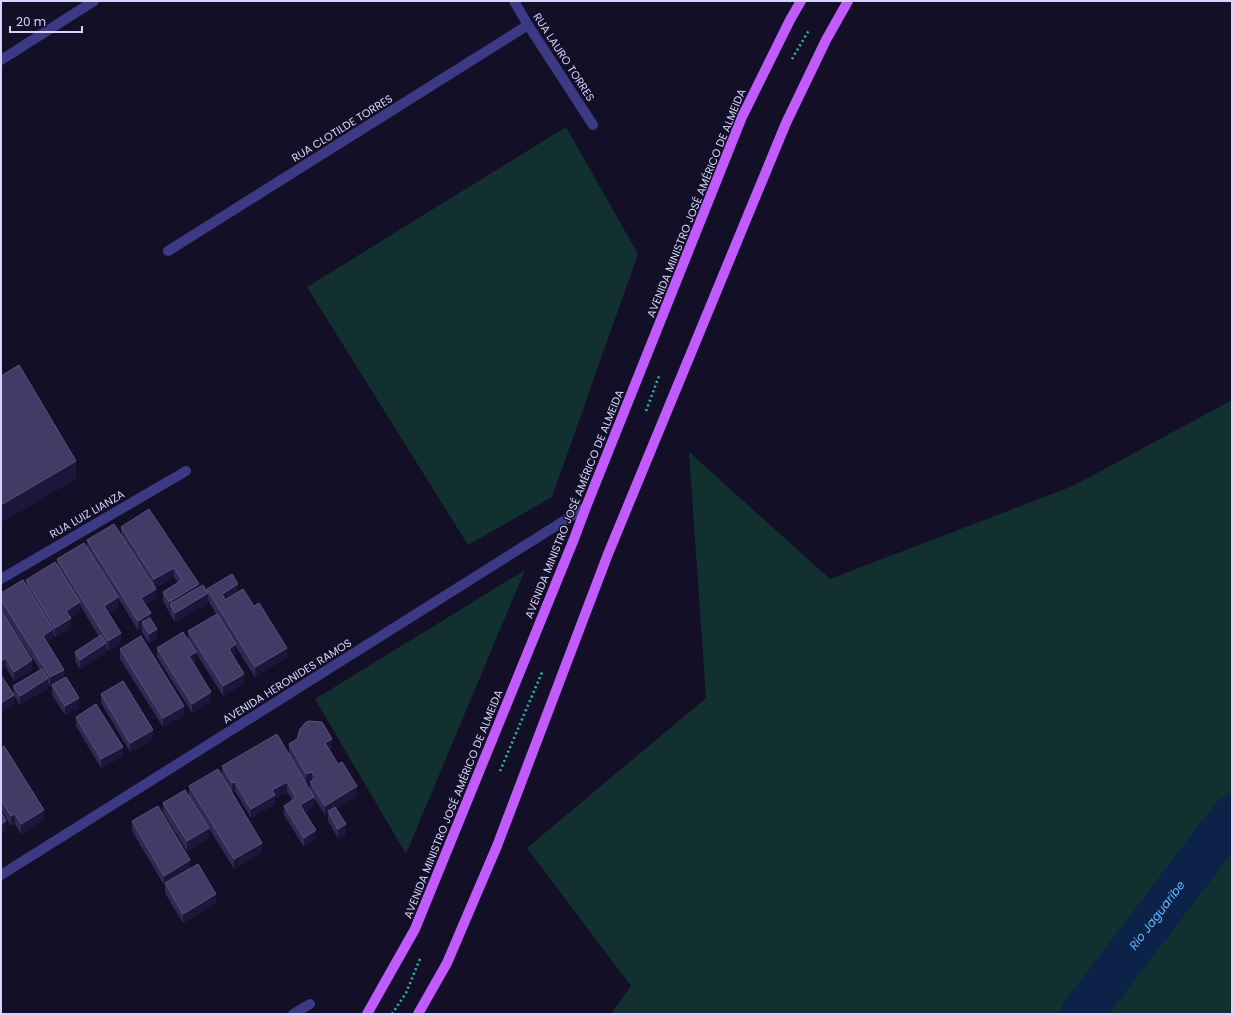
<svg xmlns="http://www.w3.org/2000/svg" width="1233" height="1015" viewBox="0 0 1233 1015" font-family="Poppins,sans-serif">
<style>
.green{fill:#12302f}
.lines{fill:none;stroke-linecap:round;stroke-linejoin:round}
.river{stroke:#0c2248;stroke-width:43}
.path{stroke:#2fb8b0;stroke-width:2.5;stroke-dasharray:2 3;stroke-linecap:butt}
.street{stroke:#3d3a85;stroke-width:10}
.primary{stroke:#c25bff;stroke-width:10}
.wall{fill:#312854;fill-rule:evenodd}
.shaded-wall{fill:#1d163a}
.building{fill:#433a66;stroke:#5a527e}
.labels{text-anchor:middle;stroke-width:3;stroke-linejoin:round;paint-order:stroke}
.street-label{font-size:11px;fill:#d9d4ff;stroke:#130f26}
.water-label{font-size:12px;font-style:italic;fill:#62b6ff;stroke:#130f26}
</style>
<rect width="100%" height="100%" fill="#130f26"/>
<!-- green -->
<g class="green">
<path d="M566,127l72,127 -86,243 -84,48 -161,-258z"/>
<path d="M1232,400v614h-621l20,-28 -104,-138 179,-150 -17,-246 141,127 243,-93z"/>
<path d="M525,570l-119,284 -91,-155z"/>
</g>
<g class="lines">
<!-- river -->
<path class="river" id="s1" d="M1082,1014l150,-197"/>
<!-- path -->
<g class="path">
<path d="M792,59l17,-29"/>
<path d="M646,411l13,-35"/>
<path d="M500,771l43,-101"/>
<path d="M392,1014l14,-21 14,-34"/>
</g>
<!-- street -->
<g class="street">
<path d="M514,1l14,24 65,100"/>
<path d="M1,60l93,-59"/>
<path d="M168,251l360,-226"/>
<path d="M1,579l185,-108"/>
<path d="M1,875l585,-368"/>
<path d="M293,1014l17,-10"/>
</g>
<!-- primary -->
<g class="primary">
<path d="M367,1014l48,-85 159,-390 12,-32 156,-390 48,-97 11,-19"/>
<path d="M418,1014l29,-51 50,-117 111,-292 178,-431 40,-83 22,-39"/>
</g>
</g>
<!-- wall -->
<g class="wall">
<path d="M121,527l78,60 8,4v-2l31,3 49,65 -32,20 -19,-30v7l-3,2 11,27 -21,13 -27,-43v9l-2,1 17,38 -19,12 -35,-56v-9l31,-8v-9l28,-17 -8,-14v3l-33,19 -5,-8v-3l-1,1 -6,-11v-9l15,-9 -4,-6 -19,11 1,10 -11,7 12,34 -8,4 -7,-11v-4l-4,2 -20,-32v9l-10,6 13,30 -13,8 -2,-3v4l-26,17 -5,-8v-9l24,-15 -19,-32v6l-10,6 1,11 -16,9 -2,-4v5l-6,4 32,66 -14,7 -13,-20v-9l-2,1 -2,-4v5l-28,17 -6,-9v9l-1,-19 27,-16 -39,-61v-16l25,-8v-5l31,-15v-6l30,-10v-9l34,-6z"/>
<path d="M1,610l31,60 -18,11 -8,-14 -5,3z"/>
<path d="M120,649l64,66 -21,12 -43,-68z"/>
<path d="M101,694l52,45 -23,13 -29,-49z"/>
<path d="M76,717l47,39 -22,12 -25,-42z"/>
<path d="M289,744l43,4 -3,2 28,46 -21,13 10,25 -8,4 -10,-17v-7l-3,1 -11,-17v8l-9,6 11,27 -12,8 -20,-32v-9l8,-6 -5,-8 -12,6v6l-24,14 -16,-27 -3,1 -10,-17v-9l67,-13zM310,782v7l-4,-5z"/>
<path d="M1,748l43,72 -23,14 -6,-10 -4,2 -10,-17z"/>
<path d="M189,786l73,66 -28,17 -45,-73z"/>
<path d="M163,803l46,35 -22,13 -24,-39z"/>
<path d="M132,821l58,48 26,34 -33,20 -18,-30v-8h-1l-32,-54z"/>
</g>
<!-- shaded-wall -->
<g class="shaded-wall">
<path d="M76,461v18l-75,44v-18z"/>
<path d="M174,568v9l-20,11v-9z"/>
<path d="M199,584v10l-29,10v7l-1,1v-10z"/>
<path d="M238,584v9l-16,10v-9z"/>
<path d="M156,589v9l-15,9v-9z"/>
<path d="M208,593v10l-33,19v-9z"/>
<path d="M118,597v10l-14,8v-9z"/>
<path d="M80,602v9l-14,9v-9z"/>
<path d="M151,613v10l-9,-1v6l-4,2v-9z"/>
<path d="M71,618v10l-16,9v-9z"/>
<path d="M53,629v9l-10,7v-9z"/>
<path d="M157,629v10l-8,4v-9z"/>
<path d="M121,633v10l-13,8v-10z"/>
<path d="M106,643v9l-26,17v-9z"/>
<path d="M236,644v10l-7,5v-10z"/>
<path d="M287,648v9l-32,20v-10z"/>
<path d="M196,652v10l-7,4v-10z"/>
<path d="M6,658v9l-5,3v-9z"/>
<path d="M32,660v10l-18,11v-9z"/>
<path d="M64,670v9l-14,8v-10z"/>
<path d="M244,674v9l-21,13v-10z"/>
<path d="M48,678v10l-28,17v-9z"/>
<path d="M211,692v9l-19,12v-9z"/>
<path d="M14,695v10l-13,8v-10z"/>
<path d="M79,698v10l-14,7v-9z"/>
<path d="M184,706v9l-21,12v-9z"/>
<path d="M153,730v9l-23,13v-9z"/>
<path d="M332,739v9l-7,5v-10z"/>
<path d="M123,747v9l-22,12v-9z"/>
<path d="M312,772v9l-6,3v-10z"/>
<path d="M235,782v9l-3,1v-9z"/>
<path d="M287,782v10l-12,6v6l-24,14v-9l21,-19z"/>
<path d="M357,786v10l-28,17 -1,-2v3l-3,1v-9z"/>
<path d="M314,797v9l-14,8v-9z"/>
<path d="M44,810v10l-23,14v-10z"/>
<path d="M15,814v10l-4,2v-10z"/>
<path d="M6,821v9l-5,3v-9z"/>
<path d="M346,824v10l-8,4v-9z"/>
<path d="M209,828v10l-22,13v-10z"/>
<path d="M316,830v9l-12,8v-9z"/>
<path d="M262,843v9l-28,17v-10z"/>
<path d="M190,860v10l-25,13v2h-1v-9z"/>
<path d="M216,894v9l-33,20v-9z"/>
</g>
<!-- building -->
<g class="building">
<path d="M19,365l57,96 -75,44v-129z"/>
<path d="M149,509l50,75 -30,18 -6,-10 19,-12 -8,-12 -20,11 -33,-52z"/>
<path d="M114,524l42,65 -15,9 10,15 -13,8 -51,-81z"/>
<path d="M84,543l34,54 -14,9 17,27 -13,8 -51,-82z"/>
<path d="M55,562l25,40 -14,9 5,7 -16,10 -29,-48z"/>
<path d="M232,574l6,10 -16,10 3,6 18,-11 11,17 5,-3 28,45 -32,19 -48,-78z"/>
<path d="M23,580l30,49 -10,7 21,34 -14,7 -49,-77v-7z"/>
<path d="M203,585l5,8 -33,20 -5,-9z"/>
<path d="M1,610l31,50 -18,12 -8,-14 -5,3z"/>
<path d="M217,614l19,30 -7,5 15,25 -21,12 -35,-55z"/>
<path d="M150,618l7,11 -8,5 -7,-12z"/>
<path d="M183,632l13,20 -7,4 22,36 -19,12 -35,-56z"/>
<path d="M101,635l5,8 -26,17 -5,-8z"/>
<path d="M141,636l43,70 -21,12 -43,-69z"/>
<path d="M42,669l6,9 -28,18 -7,-10z"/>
<path d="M1,675l13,20 -13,8z"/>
<path d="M66,677l13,21 -14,8 -13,-21z"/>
<path d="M123,681l30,49 -23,13 -29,-49z"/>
<path d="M96,704l27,43 -22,12 -25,-42z"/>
<path d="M309,721l13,1 10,17 -7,4 13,21 4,-2 15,24 -32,20 -15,-24 6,-4 -4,-6 -6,2 -17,-30 8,-5 3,-10 6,-7z"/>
<path d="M277,734l37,63 -14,8 16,25 -12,8 -20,-32 12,-8 -9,-16 -15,8 3,5 -24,14 -16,-27 -3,1 -10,-17z"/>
<path d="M4,746l40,64 -23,14 -6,-10 -4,2 -10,-16v-52z"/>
<path d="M218,769l44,74 -28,16 -45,-73z"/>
<path d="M185,790l24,38 -22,13 -24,-38z"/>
<path d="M158,806l32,54 -26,16 -32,-55z"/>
<path d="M335,807l11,17 -8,5 -10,-18z"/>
<path d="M1,812l5,9 -5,3z"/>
<path d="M198,864l18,30 -33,20 -18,-31z"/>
</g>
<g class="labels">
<!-- street labels -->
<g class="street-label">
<text transform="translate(564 57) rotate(57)" y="4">RUA LAURO TORRES</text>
<text transform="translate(342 128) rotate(-32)" y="4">RUA CLOTILDE TORRES</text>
<text transform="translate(696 203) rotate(-68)" y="4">AVENIDA MINISTRO JOSÉ AMÉRICO DE ALMEIDA</text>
<text transform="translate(574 504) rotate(-68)" y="4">AVENIDA MINISTRO JOSÉ AMÉRICO DE ALMEIDA</text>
<text transform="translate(87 514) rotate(-30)" y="4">RUA LUIZ LIANZA</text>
<text transform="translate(287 681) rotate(-32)" y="4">AVENIDA HERONIDES RAMOS</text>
<text transform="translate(453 804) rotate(-68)" y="4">AVENIDA MINISTRO JOSÉ AMÉRICO DE ALMEIDA</text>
</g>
<!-- water labels -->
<g class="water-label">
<text dy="4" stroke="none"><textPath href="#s1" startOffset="124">Rio Jaguaribe</textPath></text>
</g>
</g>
<!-- border -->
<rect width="1233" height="1015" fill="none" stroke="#d9d4ff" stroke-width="4"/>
<!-- scale -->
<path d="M10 26v6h72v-6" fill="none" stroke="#d9d4ff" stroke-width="2"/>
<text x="16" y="26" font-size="12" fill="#d9d4ff" stroke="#130f26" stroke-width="3" paint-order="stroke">20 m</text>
</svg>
